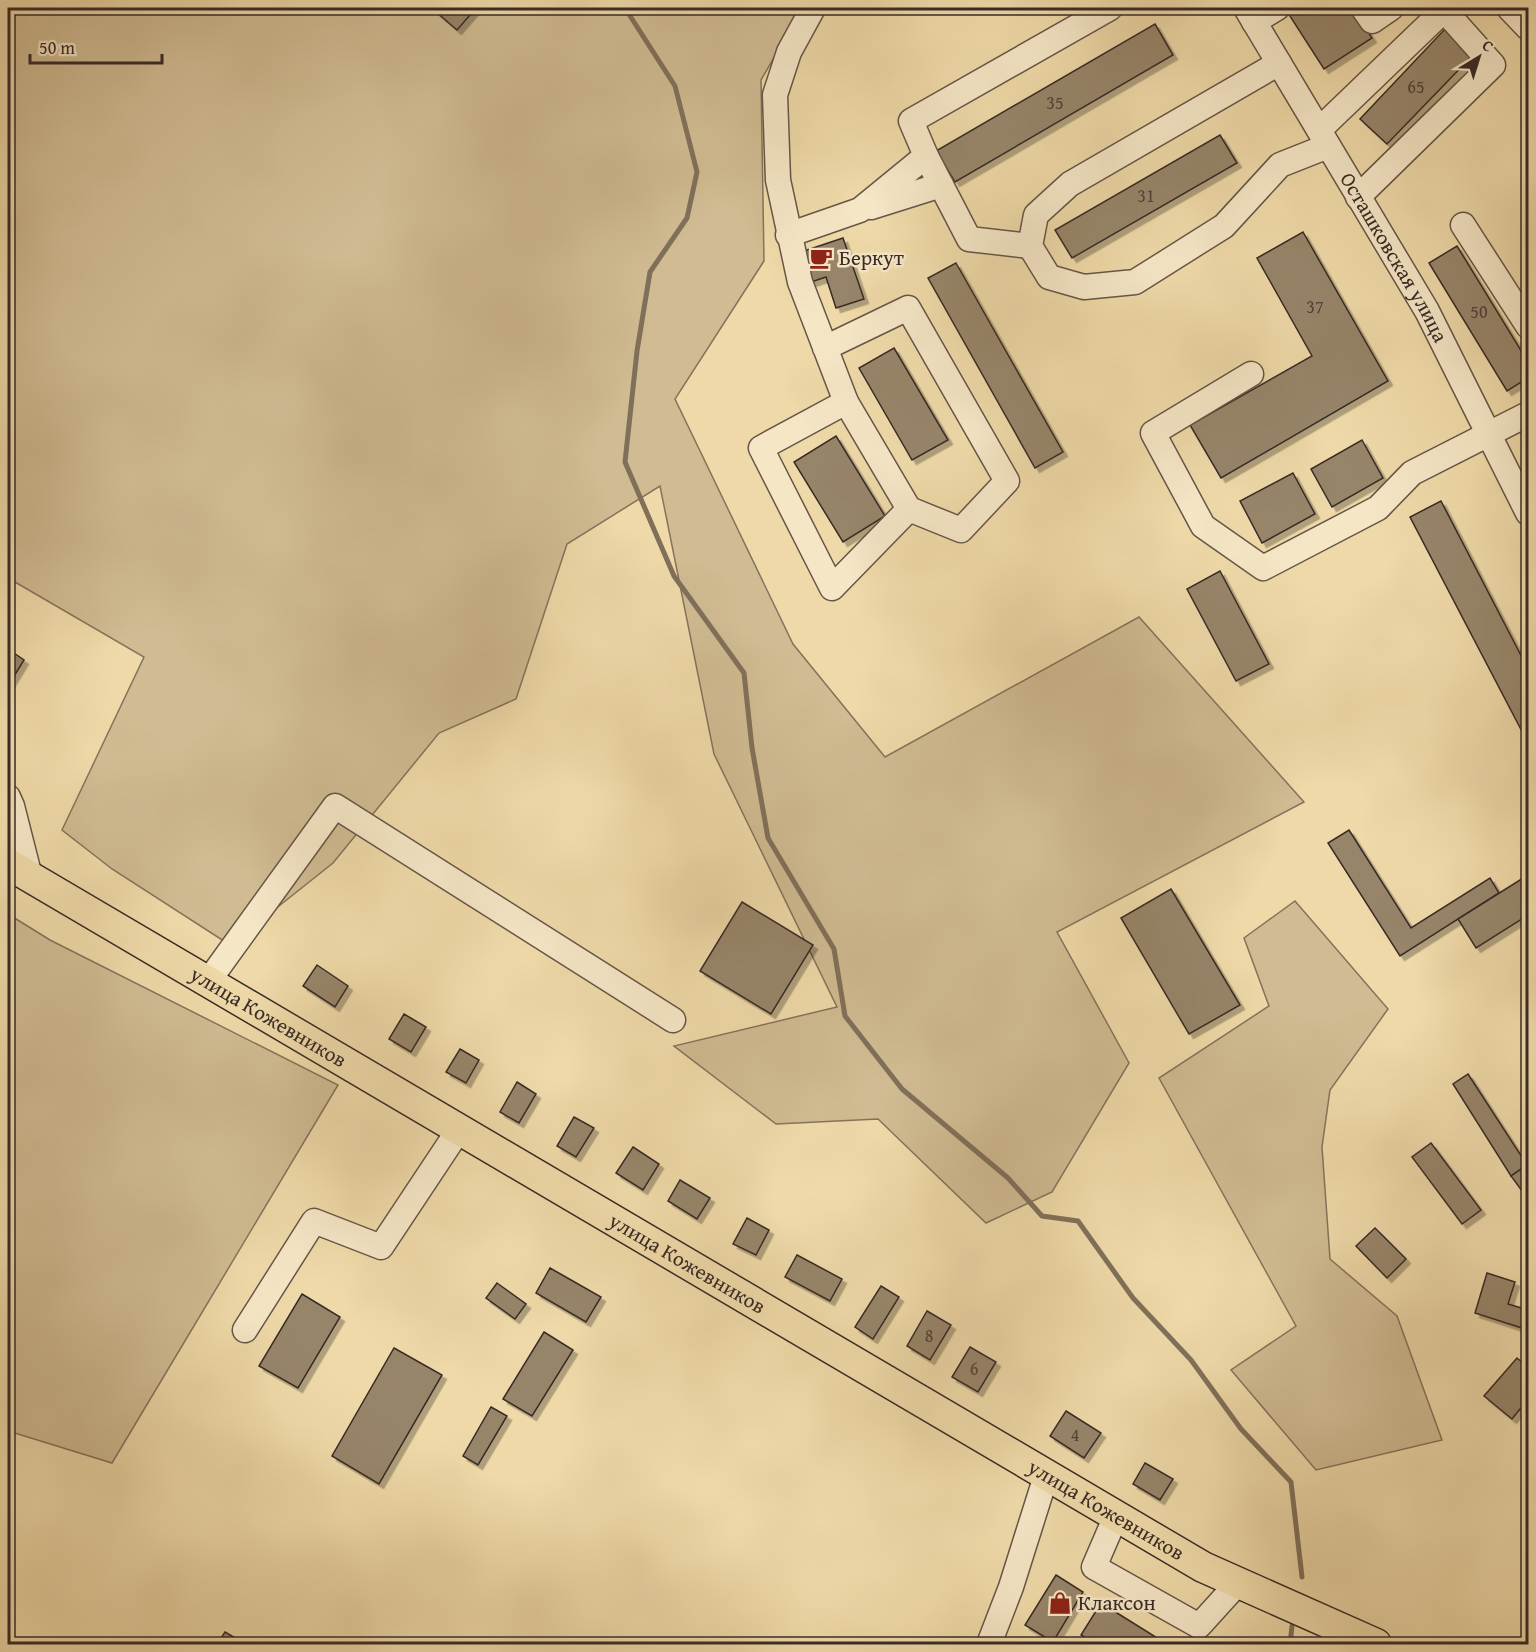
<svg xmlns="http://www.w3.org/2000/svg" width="1536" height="1652" viewBox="0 0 1536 1652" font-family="'Gentium Book Plus',serif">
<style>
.green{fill:#d0bb92;stroke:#84735c;stroke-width:1.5}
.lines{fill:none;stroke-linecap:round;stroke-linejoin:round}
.stream{stroke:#80705a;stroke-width:5}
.building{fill:#97856a;stroke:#372b27;stroke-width:1.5;filter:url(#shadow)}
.minor-casing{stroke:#655647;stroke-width:27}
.major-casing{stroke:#372b27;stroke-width:33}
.minor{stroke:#f5e6c6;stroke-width:24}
.major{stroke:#efd9a8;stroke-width:30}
.labels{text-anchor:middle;stroke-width:5;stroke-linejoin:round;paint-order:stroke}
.number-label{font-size:18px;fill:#4f4238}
.street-label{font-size:21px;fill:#372b27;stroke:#f5e6c6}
.poi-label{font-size:21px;fill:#372b27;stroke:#f5e6c6;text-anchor:start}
</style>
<defs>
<filter id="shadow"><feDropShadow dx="4.5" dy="4.5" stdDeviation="0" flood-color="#0004"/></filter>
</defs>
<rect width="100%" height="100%" fill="#efd9a8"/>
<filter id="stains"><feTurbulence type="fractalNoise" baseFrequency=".00333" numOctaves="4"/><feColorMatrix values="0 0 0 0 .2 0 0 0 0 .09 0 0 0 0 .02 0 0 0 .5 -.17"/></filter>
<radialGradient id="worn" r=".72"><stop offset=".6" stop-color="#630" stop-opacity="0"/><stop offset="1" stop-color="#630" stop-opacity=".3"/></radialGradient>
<!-- green -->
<g class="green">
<path d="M8,8h795l-42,72 3,181 -89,138 118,245 92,113 254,-140 165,185 -247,130 72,131 -77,129 -66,31 -108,-104 -102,5 -102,-78 163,-39 -123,-253 -54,-268 -93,58 -51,155 -77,34 -106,130 -103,82 -118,-76 -50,-39 82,-173 -136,-79z"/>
<path d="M1295,901l93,108 -58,81 -8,57 8,112 67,57 45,124 -126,30 -85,-100 65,-44 -137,-248 110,-72 -25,-68z"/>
<path d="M8,914l42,26 288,145 -226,378 -104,-32z"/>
</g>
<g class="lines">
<!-- stream -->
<g class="stream">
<path d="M625,8l50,78 22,86 -10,46 -37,54 -13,79 -12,111 49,114 70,97 8,75 16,90 66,111 11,67 57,73 106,89 34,38 36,5 55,77 58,62 50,69 50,53 11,95"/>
<path d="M1290,1644l2,-18"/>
</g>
</g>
<!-- building -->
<g class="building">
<path d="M438,8h38l-19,22 -22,-19z"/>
<path d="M1297,8h55l20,30 -48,31 -36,-56z"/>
<path d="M1155,24l18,31 -218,127 -19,-31z"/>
<path d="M1445,29l28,26 -86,89 -27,-25z"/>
<path d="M1220,135l17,28 -165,95 -17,-28z"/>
<path d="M1303,232l85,149 -167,97 -31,-53 122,-69 -55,-98z"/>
<path d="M843,238l21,61 -28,9 -10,-31 -18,6 -10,-30z"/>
<path d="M1457,246l71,116v16l-21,13 -78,-128z"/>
<path d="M956,263l107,189 -28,16 -107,-190z"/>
<path d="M894,348l54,92 -36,20 -53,-92z"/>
<path d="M836,436l49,80 -42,26 -49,-80z"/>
<path d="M1362,440l21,38 -51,29 -21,-38z"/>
<path d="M1293,473l22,41 -53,29 -22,-42z"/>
<path d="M1441,501l87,168v74l-118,-226z"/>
<path d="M1220,571l49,93 -33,17 -49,-92z"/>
<path d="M8,649l16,11 -16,26z"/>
<path d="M1349,830l62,98 79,-50 9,15 -99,63 -72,-113z"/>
<path d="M1528,875v40l-52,33 -18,-29z"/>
<path d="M1171,889l69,116 -51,29 -68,-116z"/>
<path d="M742,902l71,43 -42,69 -71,-43z"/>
<path d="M317,965l31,21 -13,21 -32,-21z"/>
<path d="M404,1014l22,13 -15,25 -22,-13z"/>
<path d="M460,1049l19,11 -13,23 -20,-11z"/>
<path d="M1468,1074l59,91 -16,11 -58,-92z"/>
<path d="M517,1082l19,12 -17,29 -19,-11z"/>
<path d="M574,1117l20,11 -18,29 -19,-11z"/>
<path d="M1431,1143l50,67 -19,14 -50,-67z"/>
<path d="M633,1147l26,17 -16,26 -27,-17z"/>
<path d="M1527,1165l1,2v32l-17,-23z"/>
<path d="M680,1180l30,18 -13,21 -29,-18z"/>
<path d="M747,1218l22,12 -13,25 -23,-11z"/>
<path d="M1375,1228l31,31 -19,19 -31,-32z"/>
<path d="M797,1255l45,24 -12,22 -45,-24z"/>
<path d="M550,1268l51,29 -15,25 -50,-29z"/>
<path d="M1487,1273l28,9 -7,22 20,6v20l-53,-17z"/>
<path d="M497,1283l29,21 -11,15 -29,-21z"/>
<path d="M881,1286l18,11 -26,42 -18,-12z"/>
<path d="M302,1294l38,23 -42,71 -39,-22z"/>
<path d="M927,1311l24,14 -21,35 -23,-14z"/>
<path d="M544,1332l29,18 -41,66 -29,-17z"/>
<path d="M970,1347l26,15 -18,30 -26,-15z"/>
<path d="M394,1348l48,27 -63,109 -47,-28z"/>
<path d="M1517,1358l11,9v32l-16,20 -28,-23z"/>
<path d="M491,1407l16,9 -29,49 -15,-9z"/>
<path d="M1066,1411l35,22 -17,25 -34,-22z"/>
<path d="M1145,1463l28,16 -13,21 -27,-16z"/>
<path d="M1056,1575l27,17 -30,50 -28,-17z"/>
<path d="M1101,1603l66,41h-71l-15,-9z"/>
<path d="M225,1632l21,12h-29z"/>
</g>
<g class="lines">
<!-- minor casing -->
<g class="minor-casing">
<g id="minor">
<path d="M813,8l-24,44 -14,43 3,85 22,102 46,120 63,107 52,21 46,-49 -99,-173 -83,40"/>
<path id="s1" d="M1246,8l181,303 101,202"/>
<path d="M1363,8l9,13 19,-13"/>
<path d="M1509,8l19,20"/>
<path d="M1254,22l23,-14"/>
<path d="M1279,63l-209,121 -34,31 -6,31 19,31 35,10 51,-5 89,-56 56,-61 48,-19"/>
<path d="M1319,130l127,-122"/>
<path d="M926,156l43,83 61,7"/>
<path d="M1358,197l135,-132 -49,-55"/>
<path d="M871,207l70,-22"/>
<path d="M1463,225l65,101"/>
<path d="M788,235l72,-25 66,-54 -15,-35 199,-113"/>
<path d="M1251,374l-98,59 50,93 60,42 115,-60 34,-35 116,-59"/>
<path d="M846,402l-85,46 71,140 77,-79"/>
<path d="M8,797l4,9 18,71"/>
<path d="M207,983l128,-177 338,214"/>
<path d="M245,1330l69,-109 67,26 77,-116"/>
<path d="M1116,1516l-22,51 105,59 39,-43"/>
<path d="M989,1644l22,-57 35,-111"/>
</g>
</g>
<!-- major casing -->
<g class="major-casing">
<g id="major">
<path id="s2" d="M8,864l1195,703 173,77"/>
</g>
</g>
<!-- minor -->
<use href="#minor" class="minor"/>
<!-- major -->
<use href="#major" class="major"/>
</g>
<!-- icons -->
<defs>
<g id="cafe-bare" transform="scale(1.8)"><path d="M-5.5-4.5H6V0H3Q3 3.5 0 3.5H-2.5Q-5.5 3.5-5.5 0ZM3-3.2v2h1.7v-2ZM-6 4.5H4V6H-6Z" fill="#8f2418" stroke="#f5e6c6" stroke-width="2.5" paint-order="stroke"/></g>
<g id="shop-bare" transform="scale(1.8)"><path d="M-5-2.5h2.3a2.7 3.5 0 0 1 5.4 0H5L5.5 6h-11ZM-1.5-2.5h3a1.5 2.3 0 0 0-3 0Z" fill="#8f2418" stroke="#f5e6c6" stroke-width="2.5" paint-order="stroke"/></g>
</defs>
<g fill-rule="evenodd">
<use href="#cafe-bare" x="821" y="258"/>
<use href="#shop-bare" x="1060" y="1603"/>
</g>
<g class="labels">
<!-- number labels -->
<g class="number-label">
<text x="1416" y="93">65</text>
<text x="1055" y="109">35</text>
<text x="1146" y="202">31</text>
<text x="1315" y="313">37</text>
<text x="1479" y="318">50</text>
<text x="929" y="1342">8</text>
<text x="974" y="1375">6</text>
<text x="1075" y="1441">4</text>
</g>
<!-- street labels -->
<g class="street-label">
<text dy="7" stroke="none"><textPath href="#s1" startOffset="290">Осташковская улица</textPath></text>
<text dy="7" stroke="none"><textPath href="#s2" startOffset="302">улица Кожевников</textPath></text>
<text dy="7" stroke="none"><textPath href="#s2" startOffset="788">улица Кожевников</textPath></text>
<text dy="7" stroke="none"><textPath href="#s2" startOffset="1274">улица Кожевников</textPath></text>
</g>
<!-- poi labels -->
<g class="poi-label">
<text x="839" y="265">Беркут</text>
<text x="1078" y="1610">Клаксон</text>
</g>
</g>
<!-- margin -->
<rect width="1536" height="1652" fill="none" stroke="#efd9a8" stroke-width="30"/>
<rect x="9" y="9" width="1518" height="1634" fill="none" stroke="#372b27" stroke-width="3"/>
<rect x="15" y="15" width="1506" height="1622" fill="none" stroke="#372b27" stroke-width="1.5"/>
<!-- north arrow -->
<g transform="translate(1479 57) rotate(38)" stroke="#f5e6c6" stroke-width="4.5" paint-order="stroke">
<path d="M0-4.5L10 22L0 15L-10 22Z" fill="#372b27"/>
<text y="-9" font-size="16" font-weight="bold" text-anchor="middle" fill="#372b27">С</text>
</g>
<!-- scale -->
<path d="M30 54v9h132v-9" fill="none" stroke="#372b27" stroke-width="3"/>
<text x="39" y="54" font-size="18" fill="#372b27" stroke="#f5e6c6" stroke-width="4.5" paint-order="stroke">50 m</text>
<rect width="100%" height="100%" filter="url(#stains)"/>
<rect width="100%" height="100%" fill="url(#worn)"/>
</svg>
